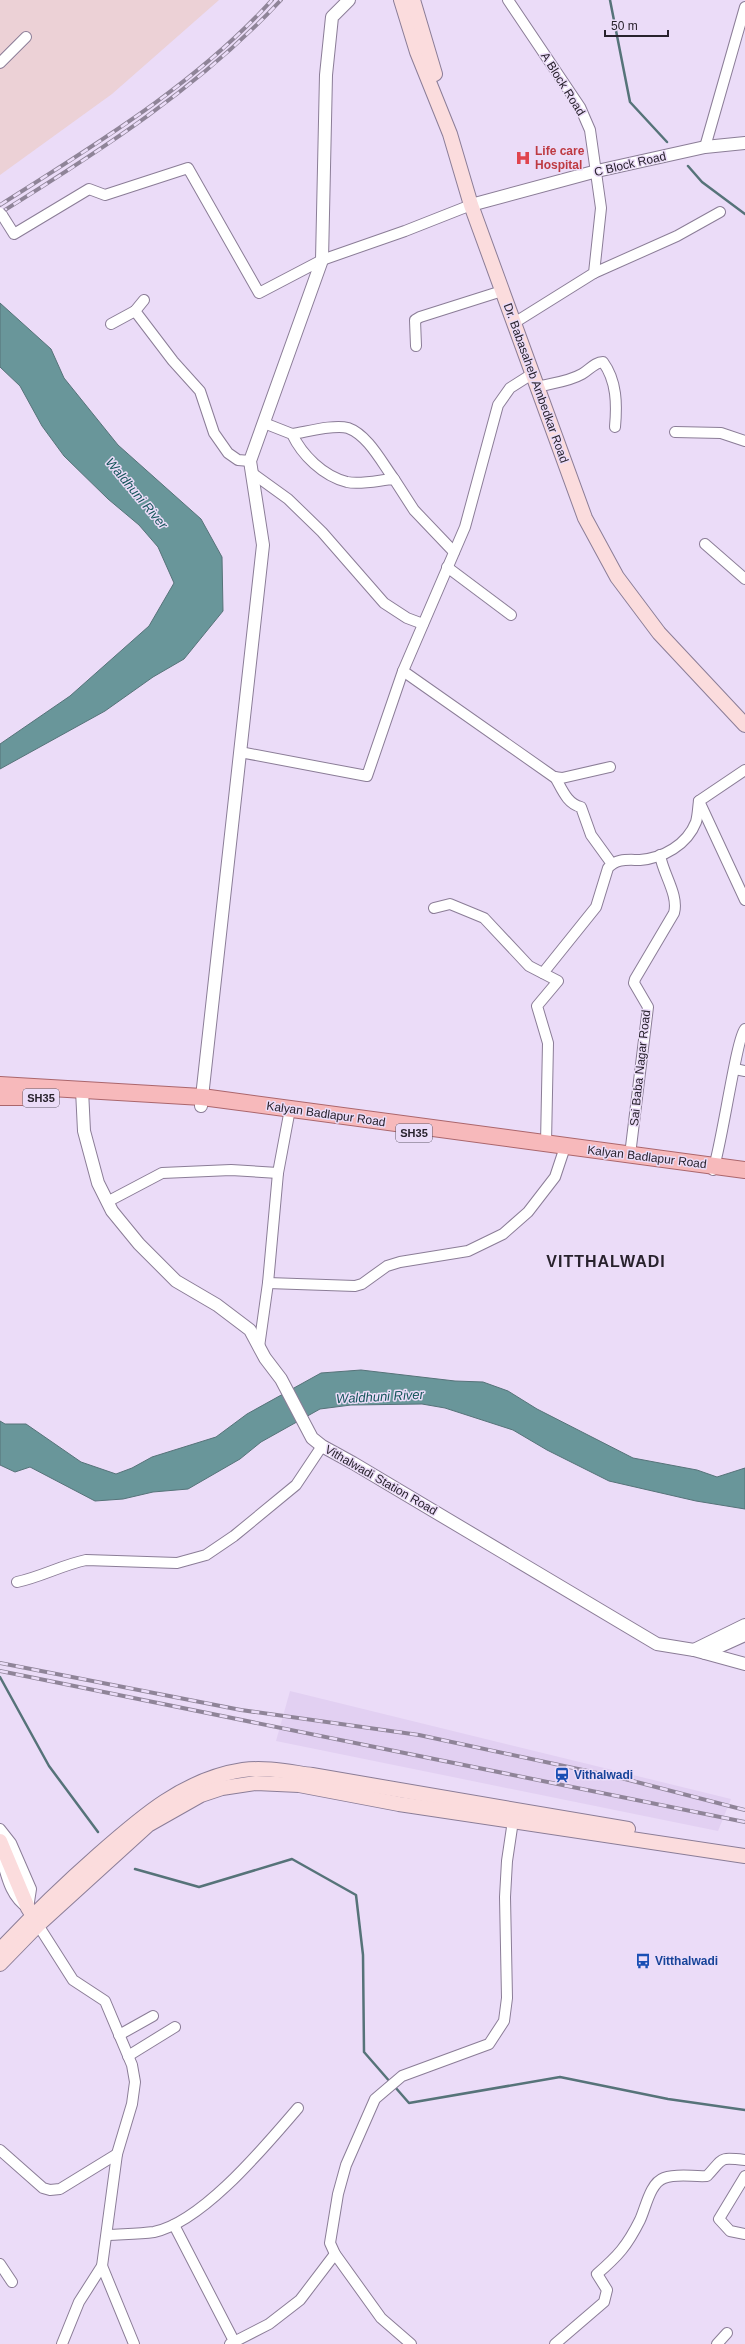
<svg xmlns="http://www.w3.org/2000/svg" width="745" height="2344" viewBox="0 0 745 2344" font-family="Arial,sans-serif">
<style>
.industrial{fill:#ecd1d6}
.built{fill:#e2d0f2}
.water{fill:#69969a;stroke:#567379}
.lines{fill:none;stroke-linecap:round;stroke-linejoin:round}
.stream{stroke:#567379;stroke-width:2.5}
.minor-casing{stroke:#8b7d97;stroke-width:12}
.tertiary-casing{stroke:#8b7d97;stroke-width:14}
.secondary-casing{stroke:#8b7d97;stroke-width:16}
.primary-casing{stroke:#ab666c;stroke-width:18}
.minor{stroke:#fff;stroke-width:10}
.tertiary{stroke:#fff;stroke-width:12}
.secondary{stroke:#fbdcdd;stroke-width:14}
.primary{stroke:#f7b9bb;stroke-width:16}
.rail-casing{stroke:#8f8498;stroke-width:4}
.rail{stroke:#ebdcf8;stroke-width:2.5;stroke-dasharray:8;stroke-linecap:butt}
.minor-bridge-casing{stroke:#8b7d97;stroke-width:12;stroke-linecap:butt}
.minor-bridge{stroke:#fff;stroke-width:10}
.labels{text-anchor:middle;stroke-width:3;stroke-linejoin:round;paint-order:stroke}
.shield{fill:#ebdcf8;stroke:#625a6a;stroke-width:1}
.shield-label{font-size:11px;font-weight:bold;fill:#28222d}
.street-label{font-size:12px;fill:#28222d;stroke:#ebdcf8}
.health-label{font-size:12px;font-weight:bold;fill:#be3a42;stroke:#ebdcf8;text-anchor:start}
.transit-label{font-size:12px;font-weight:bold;fill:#164399;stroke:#ebdcf8;text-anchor:start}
.water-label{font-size:13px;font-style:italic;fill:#14555a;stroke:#ebdcf8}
.district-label{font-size:16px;font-weight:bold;letter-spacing:1px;fill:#28222d;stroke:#ebdcf8}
</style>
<rect width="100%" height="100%" fill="#ebdcf8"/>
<!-- industrial -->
<path class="industrial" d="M0,0h219l-107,94 -112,81z"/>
<!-- built -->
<path class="built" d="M290,1691l441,108 -13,32 -442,-90z"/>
<!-- water -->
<g class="water">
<path d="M0,303l51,46 13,29 54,67 83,74 21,38 1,54 -39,48 -31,18 -48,34 -105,58v-25l70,-48 79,-70 25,-43 -16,-36 -19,-22 -31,-26 -44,-43 -22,-30 -22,-40 -20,-19z"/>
<path d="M361,1370l94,11 28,1 25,9 29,18 96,49 64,12 20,7 28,-9v41l-49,-8 -87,-20 -62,-31 -34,-20 -68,-22 -23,-4 -71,1 -31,4 -59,33 -21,17 -52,30 -35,3 -30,7 -28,2 -65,-34 -15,5 -15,-7v-44l5,3h21l55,38 35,12 16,-6 20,-11 64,-20 31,-23 74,-41z"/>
</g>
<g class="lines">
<!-- stream -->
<g class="stream">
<path d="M610,0l20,102 37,40"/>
<path d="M688,166l14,16 43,32"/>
<path d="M0,1677l49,89 49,66"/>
<path d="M135,1869l64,18 93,-28 64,36 7,60 1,97 27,31"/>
<path d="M395,2087l14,16 151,-26 108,22 77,11"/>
</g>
<!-- minor casing -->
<g class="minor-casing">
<g id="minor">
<path d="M508,0l72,107 10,23 11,78 -7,65 -80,50"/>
<path d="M0,63l26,-26"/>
<path d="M705,147l40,-140"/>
<path d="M2,215l12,19 75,-45 16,6 83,-27 71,125 63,-33 83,-29 66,-26"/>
<path d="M594,273l83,-37 43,-24"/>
<path d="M144,300l-9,11 38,50 27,30 14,42 14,20 10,7 12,1"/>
<path d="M111,324l24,-13"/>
<path d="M416,346l-1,-26 5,-3 82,-26"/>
<path d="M537,387c15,-4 31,-5 45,-13 7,-4 13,-12 21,-12 14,19 14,43 12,65"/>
<path d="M264,423l28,11c10,21 31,42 55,48 14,3 33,-2 47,-3l20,31 40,42"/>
<path d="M675,432l46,1 24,8"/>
<path d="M292,434c14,-2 42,-10 56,-6 20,7 34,35 46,51"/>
<path d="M252,473l36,26 34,33 62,71 23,15 16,6"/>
<path d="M705,544l40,35"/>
<path d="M447,567l64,48"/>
<path d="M403,671l151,106 8,1 48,-11"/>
<path d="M240,752l127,24 36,-105 62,-144 33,-122 12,-17 22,-14"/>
<path d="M745,770l-46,31 46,99"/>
<path d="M555,777c7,12 12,27 26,30l10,28 21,29"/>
<path d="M434,908l16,-4 34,14 45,48 29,15 -21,25 11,37 -2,100"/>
<path d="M543,973l53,-66 12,-39c9,-10 20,-8 32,-8 23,-2 47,-15 56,-38 2,-7 2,-15 3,-21"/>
<path d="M735,1069l10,2"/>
<path d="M630,1155l18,-148 -14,-24 1,-4 39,-66c5,-18 -11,-39 -14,-58"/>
<path d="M713,1170c8,-21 24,-135 32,-141"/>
<path d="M107,1202l55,-29 69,-3 47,3"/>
<path d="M268,1283l87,3 7,-2 25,-18 13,-4 68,-11 35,-17 25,-22 27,-35 10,-30"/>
<path d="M259,1347l9,-64 10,-110 12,-64"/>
<path d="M17,1582c24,-5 45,-17 69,-22l91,3 29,-8 28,-19 62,-51 26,-39"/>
<path d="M0,1829l11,14 20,46 -3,19c-17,-11 -21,-30 -26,-48"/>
<path d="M38,1925l35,55 32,21 27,64 3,17 -3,22 -15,50 -15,112 -23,36 -17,42"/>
<path d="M119,2035l34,-19"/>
<path d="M128,2056l47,-29"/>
<path d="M0,2150l43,38 7,2 10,-1 57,-35"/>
<path d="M745,2176l-26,43 11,12 15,3"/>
<path d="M174,2225l60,116"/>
<path d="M108,2235c15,-1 31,-1 46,-3 49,-10 112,-87 144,-124"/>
<path d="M0,2264l12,18"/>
<path d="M102,2266l32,78"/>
<path d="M230,2344l39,-20 31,-24 35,-46"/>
<path d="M411,2344l-30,-26 -46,-64 -5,-11 8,-49 8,-29 29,-66 27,-23 87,-32 15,-23 3,-23 -2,-101 2,-36 7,-47"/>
<path d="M555,2344l49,-42 3,-12 -10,-16c21,-18 30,-28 43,-54 6,-13 10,-37 24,-42 14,-5 29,-1 43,-2 17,-18 11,-19 38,-16"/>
<path d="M717,2344l10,-11"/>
</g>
</g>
<!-- tertiary casing -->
<g class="tertiary-casing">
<g id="tertiary">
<path d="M471,205l126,-34 108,-24 40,-4"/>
<path d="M82,1090l2,41 14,52 14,28 27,33 37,37 41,24 33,25 15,28 16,21 31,59 10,8 31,17 304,181 37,6 51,14"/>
<path d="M201,1106l62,-561 -13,-84 72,-201 4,-185 6,-58 17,-17"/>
<path d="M694,1650l51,-25"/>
<path d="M705,1653l40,-18"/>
</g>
</g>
<!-- secondary casing -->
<g class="secondary-casing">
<g id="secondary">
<path d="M401,0l16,52 33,82 21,71 114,313 32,59 42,56 86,92"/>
<path d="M413,0l22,74"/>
<path d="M0,1841l28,67 9,14"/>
<path d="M0,1950c31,-33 64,-65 98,-95 43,-38 86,-76 145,-85 23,-3 46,2 69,5l316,54"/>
<path d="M0,1964l38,-39 110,-100 53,-30 21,-7 34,-5 43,2 100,19 346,52"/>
</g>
</g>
<!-- primary casing -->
<g class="primary-casing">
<g id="primary">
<path d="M0,1085l202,12 543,73"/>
<path d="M0,1097h32"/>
</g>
</g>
<!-- minor -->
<use href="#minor" class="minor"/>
<!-- tertiary -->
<use href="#tertiary" class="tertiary"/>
<!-- secondary -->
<use href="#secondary" class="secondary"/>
<!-- primary -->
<use href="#primary" class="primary"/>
<!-- rail casing -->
<g class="rail-casing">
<g id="rail">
<path d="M0,205c96,-61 195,-120 272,-205"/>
<path d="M0,213c100,-62 200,-126 281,-213"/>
<path d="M0,1663l241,47 178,25 206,44 120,31"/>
<path d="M0,1671l745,151"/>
</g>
</g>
<!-- rail -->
<use href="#rail" class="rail"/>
<!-- minor-bridge casing -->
<g class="minor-bridge-casing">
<path id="minor-bridge" d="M0,213l2,2"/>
</g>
<!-- minor-bridge -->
<use href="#minor-bridge" class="minor-bridge"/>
</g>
<!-- icons -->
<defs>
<g id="hospital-bare" transform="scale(1.2)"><path d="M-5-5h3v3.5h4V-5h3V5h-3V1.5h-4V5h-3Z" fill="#e0444e" stroke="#ebdcf8" stroke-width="2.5" paint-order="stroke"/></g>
<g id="station-bare" transform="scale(1.2)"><path d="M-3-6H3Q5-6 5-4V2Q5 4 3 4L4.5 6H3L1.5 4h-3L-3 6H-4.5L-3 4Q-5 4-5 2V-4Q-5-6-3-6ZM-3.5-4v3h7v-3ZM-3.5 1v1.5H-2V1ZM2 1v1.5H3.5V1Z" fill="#1a4fb4" stroke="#ebdcf8" stroke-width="2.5" paint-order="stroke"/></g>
<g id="bus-bare" transform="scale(1.2)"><path d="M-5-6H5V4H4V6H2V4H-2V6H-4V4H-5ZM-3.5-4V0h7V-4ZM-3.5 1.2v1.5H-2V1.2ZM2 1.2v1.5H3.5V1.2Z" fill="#1a4fb4" stroke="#ebdcf8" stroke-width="2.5" paint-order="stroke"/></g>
</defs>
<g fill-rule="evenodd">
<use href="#hospital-bare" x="523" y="158"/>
<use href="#station-bare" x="562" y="1775"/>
<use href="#bus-bare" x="643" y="1961"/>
</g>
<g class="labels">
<!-- shield labels -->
<g class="shield">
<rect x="23" y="1089" width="36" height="18" rx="3"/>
<rect x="396" y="1124" width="36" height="18" rx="3"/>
</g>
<g class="shield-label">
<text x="41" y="1102">SH35</text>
<text x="414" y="1137">SH35</text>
</g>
<!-- street labels -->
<g class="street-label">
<text transform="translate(563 84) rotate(58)" y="4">A Block Road</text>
<text transform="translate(630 164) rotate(-13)" y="4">C Block Road</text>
<text transform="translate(536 383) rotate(70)" y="4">Dr. Babasaheb Ambedkar Road</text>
<text transform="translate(640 1068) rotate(-84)" y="4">Sai Baba Nagar Road</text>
<text transform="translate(326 1114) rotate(8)" y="4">Kalyan Badlapur Road</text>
<text transform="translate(647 1157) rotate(7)" y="4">Kalyan Badlapur Road</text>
<text transform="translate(381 1480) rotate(30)" y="4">Vithalwadi Station Road</text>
</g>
<!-- health labels -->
<g class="health-label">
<text x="535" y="155">Life care<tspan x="535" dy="14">Hospital</tspan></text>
</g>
<!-- transit labels -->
<g class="transit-label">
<text x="574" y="1779">Vithalwadi</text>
<text x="655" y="1965">Vitthalwadi</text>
</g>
<!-- water labels -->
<g class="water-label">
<text transform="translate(137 493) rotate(50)" y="5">Waldhuni River</text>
<text transform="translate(380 1396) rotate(-3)" y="5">Waldhuni River</text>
</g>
<!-- district labels -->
<g class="district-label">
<text x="606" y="1267">VITTHALWADI</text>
</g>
</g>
<!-- scale -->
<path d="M605 30v6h63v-6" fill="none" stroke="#28222d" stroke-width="2"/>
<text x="611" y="30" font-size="12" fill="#28222d" stroke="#ebdcf8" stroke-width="3" paint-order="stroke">50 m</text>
</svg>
